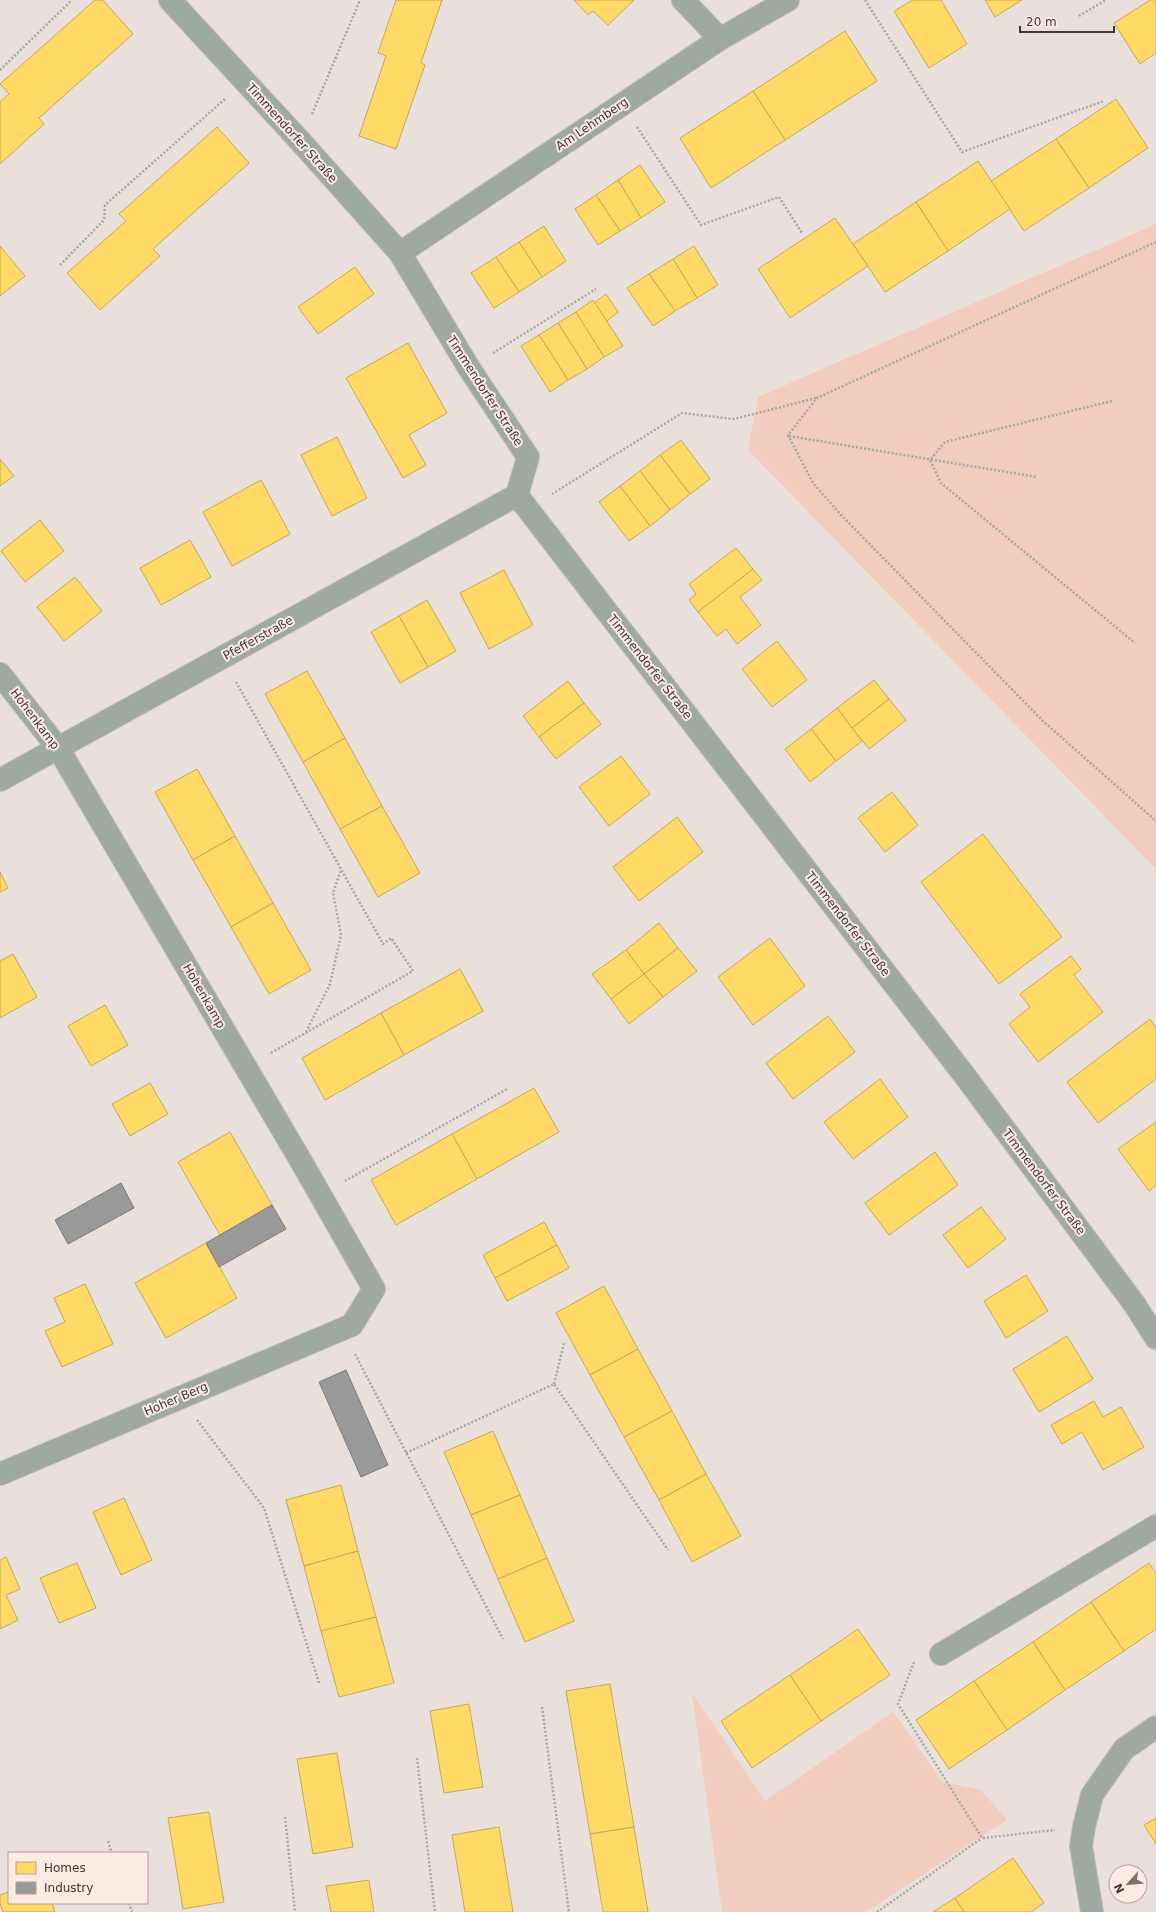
<svg xmlns="http://www.w3.org/2000/svg" width="1156" height="1912" viewBox="0 0 1156 1912" font-family="'DejaVu Sans',sans-serif">
<style>
.green{fill:#f2ccbd}
.homes{fill:#ffd966;stroke:#c5a857}
.industry{fill:#999;stroke:#7d7b7b}
.lines{fill:none;stroke-linecap:round;stroke-linejoin:round}
.minor-casing{stroke:#c2bbb8;stroke-width:24}
.path{stroke:#a4a9a4;stroke-width:2.5;stroke-dasharray:2 2;stroke-linecap:butt}
.minor{stroke:#9ea9a0;stroke-width:22}
.labels{text-anchor:middle;stroke-width:4;stroke-linejoin:round;paint-order:stroke}
.street-label{font-size:12px;fill:#3d3634;stroke:#fceae3}
</style>
<rect width="100%" height="100%" fill="#e9e0dc"/>
<!-- green -->
<g class="green">
<path d="M1156,224v645l-408,-419 10,-53z"/>
<path d="M692,1693l73,108 128,-89 50,70 38,8 26,30 -141,92h-144z"/>
</g>
<!-- homes -->
<g class="homes">
<path d="M95,0h8l30,34 -94,84 5,6 -44,40v-62l9,-8 -9,-10z"/>
<path d="M396,0h46l-21,63 4,2 -29,84 -37,-13 27,-80 -8,-3z"/>
<path d="M574,0h60l-26,25 -15,-14 -5,4z"/>
<path d="M913,0h28l26,44 -38,24 -35,-57z"/>
<path d="M985,0h37l-27,17z"/>
<path d="M1150,0h6v53l-16,11 -26,-41z"/>
<path d="M845,31l32,50 -92,59 -32,-49z"/>
<path d="M753,91l32,49 -74,48 -31,-50z"/>
<path d="M1116,99l32,49 -59,40 -33,-49z"/>
<path d="M217,127l32,36 -96,86 7,7 -60,54 -33,-37 59,-52 -7,-7z"/>
<path d="M1056,139l33,49 -65,43 -33,-50z"/>
<path d="M978,161l32,48 -62,42 -32,-49z"/>
<path d="M640,165l25,37 -24,16 -23,-38z"/>
<path d="M618,180l23,38 -21,13 -24,-36z"/>
<path d="M596,195l24,36 -22,14 -23,-36z"/>
<path d="M916,202l32,49 -63,41 -32,-48z"/>
<path d="M835,218l33,48 -78,52 -32,-49z"/>
<path d="M544,226l22,35 -24,16 -23,-35z"/>
<path d="M519,242l23,35 -23,15 -23,-35z"/>
<path d="M0,246l25,30 -25,20z"/>
<path d="M694,246l24,39 -21,13 -24,-39z"/>
<path d="M496,257l23,35 -25,16 -23,-35z"/>
<path d="M673,259l24,39 -22,13 -26,-37z"/>
<path d="M355,267l19,27 -56,40 -20,-27z"/>
<path d="M649,274l26,37 -22,15 -26,-38z"/>
<path d="M606,294l12,18 -11,9 -13,-18z"/>
<path d="M593,300l30,46 -19,11 -28,-45z"/>
<path d="M576,312l28,45 -17,12 -29,-46z"/>
<path d="M558,323l29,46 -19,11 -29,-45z"/>
<path d="M539,335l29,45 -18,12 -29,-46z"/>
<path d="M408,343l39,70 -38,22 17,30 -23,13 -57,-100z"/>
<path d="M337,437l30,61 -35,18 -31,-61z"/>
<path d="M681,440l29,39 -20,15 -30,-39z"/>
<path d="M660,455l30,39 -20,16 -30,-39z"/>
<path d="M0,459l14,17 -14,10z"/>
<path d="M640,471l30,39 -20,16 -30,-40z"/>
<path d="M261,480l29,54 -58,32 -29,-54z"/>
<path d="M620,486l30,40 -21,15 -30,-39z"/>
<path d="M40,520l24,31 -39,31 -24,-31z"/>
<path d="M190,540l21,37 -50,28 -21,-37z"/>
<path d="M736,548l17,21 -55,43 -9,-12 7,-6 -7,-10z"/>
<path d="M753,569l9,11 -22,17 21,28 -24,19 -11,-15 -9,7 -19,-24z"/>
<path d="M504,570l29,55 -44,24 -29,-56z"/>
<path d="M75,577l27,34 -38,30 -27,-34z"/>
<path d="M427,600l29,51 -28,16 -29,-51z"/>
<path d="M399,616l29,51 -28,16 -29,-51z"/>
<path d="M777,641l30,39 -35,27 -30,-38z"/>
<path d="M307,671l38,67 -42,24 -38,-68z"/>
<path d="M874,680l15,19 -37,29 -15,-20z"/>
<path d="M568,681l16,22 -45,34 -16,-21z"/>
<path d="M889,699l17,21 -37,29 -17,-21z"/>
<path d="M584,703l17,21 -45,35 -17,-22z"/>
<path d="M837,708l25,33 -26,20 -25,-32z"/>
<path d="M811,729l25,32 -26,21 -25,-33z"/>
<path d="M345,738l37,68 -42,23 -37,-67z"/>
<path d="M621,756l29,38 -41,32 -30,-39z"/>
<path d="M197,769l38,67 -42,24 -38,-68z"/>
<path d="M892,792l26,33 -33,27 -27,-34z"/>
<path d="M382,806l38,67 -42,24 -38,-68z"/>
<path d="M677,817l26,35 -64,49 -26,-34z"/>
<path d="M983,834l79,103 -63,47 -78,-102z"/>
<path d="M235,836l38,67 -42,24 -38,-67z"/>
<path d="M0,872l8,16 -8,4z"/>
<path d="M273,903l38,67 -42,24 -38,-67z"/>
<path d="M659,923l19,25 -34,26 -18,-24z"/>
<path d="M770,938l35,48 -52,39 -35,-48z"/>
<path d="M678,948l19,23 -34,26 -19,-23z"/>
<path d="M626,950l18,24 -33,25 -19,-25z"/>
<path d="M13,954l24,43 -37,21v-57z"/>
<path d="M1071,956l10,13 -7,6 29,37 -65,50 -29,-38 21,-17 -10,-13z"/>
<path d="M460,969l23,42 -79,44 -23,-42z"/>
<path d="M644,974l19,23 -34,27 -18,-25z"/>
<path d="M105,1005l23,40 -37,21 -23,-40z"/>
<path d="M381,1013l23,42 -79,45 -23,-42z"/>
<path d="M828,1016l27,36 -62,47 -27,-36z"/>
<path d="M1150,1019l6,9v51l-58,44 -31,-41z"/>
<path d="M880,1079l28,38 -55,42 -29,-37z"/>
<path d="M150,1083l18,31 -38,22 -18,-32z"/>
<path d="M534,1088l25,44 -82,47 -25,-45z"/>
<path d="M1156,1122v63l-7,6 -31,-42z"/>
<path d="M230,1132l42,73 -52,30 -42,-73z"/>
<path d="M452,1134l25,45 -81,46 -25,-45z"/>
<path d="M935,1152l23,33 -69,50 -24,-32z"/>
<path d="M981,1207l25,32 -38,29 -25,-33z"/>
<path d="M544,1222l13,23 -62,33 -12,-23z"/>
<path d="M206,1243l31,55 -71,40 -31,-55z"/>
<path d="M557,1245l12,23 -62,33 -12,-23z"/>
<path d="M1026,1275l22,36 -42,27 -22,-37z"/>
<path d="M85,1284l28,60 -51,23 -17,-36 20,-9 -11,-24z"/>
<path d="M604,1286l34,63 -48,26 -34,-62z"/>
<path d="M1067,1336l26,43 -54,33 -26,-43z"/>
<path d="M638,1349l34,62 -48,26 -34,-62z"/>
<path d="M1094,1401l9,16 18,-10 23,40 -41,23 -21,-38 -20,12 -11,-19z"/>
<path d="M672,1411l34,63 -47,26 -35,-63z"/>
<path d="M493,1431l27,64 -49,20 -27,-63z"/>
<path d="M706,1474l35,62 -49,26 -33,-62z"/>
<path d="M341,1485l17,66 -54,15 -18,-66z"/>
<path d="M520,1495l27,63 -49,21 -27,-64z"/>
<path d="M124,1498l28,62 -31,15 -28,-63z"/>
<path d="M358,1551l18,66 -55,14 -17,-65z"/>
<path d="M6,1557l14,32 -14,6 12,25 -18,9v-69z"/>
<path d="M547,1558l27,63 -49,21 -27,-63z"/>
<path d="M77,1563l19,45 -37,15 -19,-45z"/>
<path d="M1149,1563l7,10v56l-32,22 -33,-49z"/>
<path d="M1091,1602l33,49 -59,39 -32,-48z"/>
<path d="M376,1617l18,66 -55,14 -18,-66z"/>
<path d="M858,1629l32,46 -69,46 -31,-46z"/>
<path d="M1033,1642l32,48 -58,40 -33,-49z"/>
<path d="M790,1675l31,46 -69,47 -31,-47z"/>
<path d="M974,1681l33,49 -58,39 -33,-49z"/>
<path d="M610,1684l24,143 -44,7 -24,-143z"/>
<path d="M469,1704l14,83 -39,6 -14,-82z"/>
<path d="M337,1753l16,94 -40,7 -16,-95z"/>
<path d="M209,1812l15,90 -41,7 -15,-91z"/>
<path d="M1156,1818v26l-12,-19z"/>
<path d="M499,1827l14,85h-48l-13,-77z"/>
<path d="M634,1827l14,85h-45l-13,-78z"/>
<path d="M1013,1858l31,45 -13,9h-67l-9,-14z"/>
<path d="M369,1880l5,32h-43l-5,-26z"/>
<path d="M9,1892v11h43l3,9h-52l-3,-9v-8z"/>
<path d="M955,1898l9,14h-31z"/>
</g>
<!-- industry -->
<g class="industry">
<path d="M121,1183l13,25 -66,36 -13,-24z"/>
<path d="M272,1205l14,24 -67,38 -13,-24z"/>
<path d="M346,1370l42,95 -27,12 -42,-95z"/>
</g>
<g class="lines">
<!-- minor casing -->
<g class="minor-casing">
<g id="minor">
<path d="M170,0l130,141 100,112 69,115 59,89 -11,38"/>
<path d="M683,0l37,39"/>
<path d="M400,253l320,-214 68,-39"/>
<path d="M517,495l448,581 170,229 21,33"/>
<path d="M0,674l58,74 247,420 69,121 -22,36 -352,149"/>
<path d="M0,780l517,-285"/>
<path d="M941,1654l215,-128"/>
<path d="M1092,1912l-11,-66 3,-19 8,-32 32,-46 32,-22"/>
</g>
</g>
<!-- path -->
<g class="path">
<path d="M865,0l97,152 142,-51"/>
<path d="M1079,16l27,-16"/>
<path d="M0,70l72,-70"/>
<path d="M312,114l48,-114"/>
<path d="M637,127l64,98 78,-28 23,36"/>
<path d="M1156,242l-339,156 -29,37 25,48 28,32 202,206 113,100"/>
<path d="M60,265l44,-45 1,-15 120,-106"/>
<path d="M493,353l103,-64"/>
<path d="M1112,401l-167,41 -15,18 11,23 194,160"/>
<path d="M789,436l248,41"/>
<path d="M552,494l130,-81 52,6 82,-21"/>
<path d="M236,682l147,262 8,-6 22,33 -144,83"/>
<path d="M306,1032l24,-48 11,-49 -8,-42 8,-23"/>
<path d="M345,1181l162,-92"/>
<path d="M355,1354l148,285"/>
<path d="M554,1384l10,-41"/>
<path d="M197,1420l67,88 55,175"/>
<path d="M406,1453l148,-69 114,166"/>
<path d="M914,1662l-16,42 84,134 73,-8"/>
<path d="M542,1707l27,205"/>
<path d="M417,1758l18,154"/>
<path d="M285,1817l10,95"/>
<path d="M108,1841l4,12"/>
<path d="M129,1903l3,9"/>
<path d="M877,1912l105,-74"/>
</g>
<!-- minor -->
<use href="#minor" class="minor"/>
</g>
<g class="labels">
<!-- street labels -->
<g class="street-label">
<text transform="translate(592 124) rotate(-34)" y="4">Am Lehmberg</text>
<text transform="translate(292 133) rotate(48)" y="4">Timmendorfer Straße</text>
<text transform="translate(485 391) rotate(57)" y="4">Timmendorfer Straße</text>
<text transform="translate(258 638) rotate(-29)" y="4">Pfefferstraße</text>
<text transform="translate(650 667) rotate(52)" y="4">Timmendorfer Straße</text>
<text transform="translate(35 719) rotate(53)" y="4">Hohenkamp</text>
<text transform="translate(848 924) rotate(52)" y="4">Timmendorfer Straße</text>
<text transform="translate(204 996) rotate(60)" y="4">Hohenkamp</text>
<text transform="translate(1044 1182) rotate(53)" y="4">Timmendorfer Straße</text>
<text transform="translate(176 1399) rotate(-23)" y="4">Hoher Berg</text>
</g>
</g>
<!-- legend -->
<rect x="8" y="1852" width="140" height="52" fill="#fceae3" stroke="#b0a29d"/>
<rect x="16" y="1862" width="20" height="12" fill="#ffd966" stroke="#b0a29d"/>
<text x="44" y="1872" font-size="12" fill="#3d3634">Homes</text>
<rect x="16" y="1882" width="20" height="12" fill="#999999" stroke="#b0a29d"/>
<text x="44" y="1892" font-size="12" fill="#3d3634">Industry</text>
<!-- north arrow -->
<g transform="translate(1128 1884) rotate(243)"><circle r="19" fill="#fceae3" stroke="#b0a29d"/>
<path d="M0-3L7 15L0 10L-7 15Z" fill="#79726f"/>
<text y="-6" font-size="11" font-weight="bold" text-anchor="middle" fill="#3d3634">N</text>
</g>
<!-- scale -->
<path d="M1020 26v6h94v-6" fill="none" stroke="#3d3634" stroke-width="2"/>
<text x="1026" y="26" font-size="12" fill="#3d3634" stroke="#fceae3" stroke-width="3" paint-order="stroke">20 m</text>
</svg>
